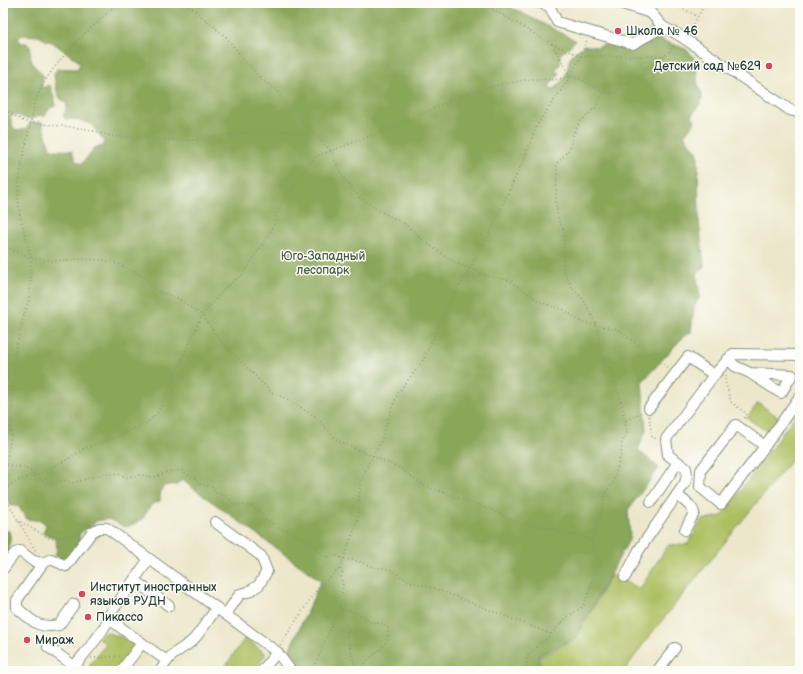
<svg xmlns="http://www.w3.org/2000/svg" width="803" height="674" viewBox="0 0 803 674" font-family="'Balsamiq Sans',sans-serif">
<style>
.green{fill:#aebf62;stroke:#667e4b}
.forest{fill:#8aa658;stroke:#547246;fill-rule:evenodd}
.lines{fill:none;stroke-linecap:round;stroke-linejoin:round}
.minor-casing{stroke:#86927f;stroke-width:12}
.path{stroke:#86927f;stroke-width:1.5;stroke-dasharray:1 3;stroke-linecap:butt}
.minor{stroke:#fff;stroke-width:10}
.poi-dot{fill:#d1495b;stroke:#fdfcf7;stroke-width:1.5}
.labels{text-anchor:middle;stroke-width:3;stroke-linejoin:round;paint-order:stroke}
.poi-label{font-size:12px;fill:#1f3d34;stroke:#fdfcf7;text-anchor:start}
.park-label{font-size:12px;fill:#435e40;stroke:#fdfcf7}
</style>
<rect width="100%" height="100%" fill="#fdfcf7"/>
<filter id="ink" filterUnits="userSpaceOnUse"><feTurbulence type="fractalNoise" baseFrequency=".025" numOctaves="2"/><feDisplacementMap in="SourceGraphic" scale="8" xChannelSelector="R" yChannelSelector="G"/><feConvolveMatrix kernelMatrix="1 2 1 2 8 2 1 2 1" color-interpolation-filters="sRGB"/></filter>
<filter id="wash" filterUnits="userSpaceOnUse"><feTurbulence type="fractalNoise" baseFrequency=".012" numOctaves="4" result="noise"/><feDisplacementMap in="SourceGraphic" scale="16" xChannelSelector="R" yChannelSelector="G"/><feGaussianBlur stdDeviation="0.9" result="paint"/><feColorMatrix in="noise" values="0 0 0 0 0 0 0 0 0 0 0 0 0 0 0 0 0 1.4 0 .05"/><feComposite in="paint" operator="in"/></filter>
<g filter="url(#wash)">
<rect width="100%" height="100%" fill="#ece7ca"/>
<!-- green -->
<g class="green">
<path d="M758,403l23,16 -10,15 -24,-16z"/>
<path d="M800,409v40l-153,190 -23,32h-83l-1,-14 36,-18 35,-64 29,14 28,-44 20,-1 14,-24 20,-4z"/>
<path d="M105,632l17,5 15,10 -18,24h-29v-7l16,-20 -8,-6z"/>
<path d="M245,638l21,16 -13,17h-31z"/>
</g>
<!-- forest -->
<g class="forest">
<path d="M3,3h499l73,37c-4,7 -10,9 -15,15v9l-5,7 4,2c-2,7 -8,8 -10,14l3,3c7,-4 13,-11 15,-20 2,-5 1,-10 5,-15 3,-4 8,-6 12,-10l12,2 16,-4 2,4h8c4,-5 10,-5 12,-11l17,-4 14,10 21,7 7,7 3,9 2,20 4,9v5l-2,5 -9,12 4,3 -1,5 -4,3 -6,9 13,15 1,4 1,66 5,44 -1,4 -5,3 -1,5 3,19 -6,11 -3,25 -7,4 -42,46 4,48 -8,20 21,18 -31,42 2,28 -55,100 -37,18 2,15h-234l-20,-14 35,-76 -139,-101 -5,5c-15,-1 -17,2 -17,16l-9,4 -8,13 -9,6 -9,3 -17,-8 -12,2c-6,9 -12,6 -17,14l1,6 -11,15 -10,3 -4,-4c3,-6 2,-12 -1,-18l-11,-3 3,-9 -4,-4 -15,-2 -9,-13 -9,-1 -1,-6 -5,-1zM22,35l17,1 8,5 5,1 25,18 3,4 -3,5c-7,0 -14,-1 -20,0l-3,5c2,10 1,25 12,28l1,5 -4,9 2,3h9l17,5 13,17v5l-11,2 -1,5c-5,3 -6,7 -11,11l-5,-3 -4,-10c-8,-2 -14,1 -22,-3l-8,-26 -12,1c-3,6 -6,7 -13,8l-4,-4 -3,-10 5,-3c9,4 16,8 25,1l4,2 6,-9 5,-2v-5l-5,-16 -9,3c5,-19 -2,-13 -9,-26 -2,-4 -1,-11 -2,-16l-4,-3h-5l-3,-5z"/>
<path d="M3,531h6c3,7 -1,13 1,20l-7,10z"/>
</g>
</g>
<g filter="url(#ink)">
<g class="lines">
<!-- minor casing -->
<g class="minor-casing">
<g id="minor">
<path d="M541,3l9,4 7,15 76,22 30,-17 16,8 111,75 10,3"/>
<path d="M619,3l32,10 12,14"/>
<path d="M728,359l7,7 15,7 31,20 11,-18 -42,-2"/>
<path d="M649,408l39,-51 26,18 19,-21 67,1"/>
<path d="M765,446l-29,-21 -35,45 -1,17 21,17 44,-58 35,-50"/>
<path d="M677,495c7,6 15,10 17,18l-9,17"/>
<path d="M651,502l27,-40"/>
<path d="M215,522l46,34 6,15 -8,14 -11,7 -8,2 -14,20"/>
<path d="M3,569l12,-16 5,-2 13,10 10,2"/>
<path d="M625,577l14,-27 46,-67 2,-8 -1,-7 -18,-13 -2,-16 48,-64"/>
<path d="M134,580l35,26"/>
<path d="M74,604l-15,21c-22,4 -26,-4 -42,-17v-8l26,-37 8,-4 15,7 26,-34 7,-4h8l170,124 14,19"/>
<path d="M109,619l33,24"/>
<path d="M48,647l33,24"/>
<path d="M167,661c6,-9 18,-13 27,-22 8,-9 15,-21 23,-31"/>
<path d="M70,671c12,-15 36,-40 40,-57l39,-55"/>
<path d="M121,671l21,-28 25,18 -7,10"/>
<path d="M262,671l15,-19"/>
<path d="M657,671l18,-23"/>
</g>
</g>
<!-- path -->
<g class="path">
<path d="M186,3l40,34 20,25 16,18 14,10 12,17 31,31"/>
<path d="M482,3l70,41 29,12h85"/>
<path d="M669,3l25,11 3,4"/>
<path d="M690,31l15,-28"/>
<path d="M552,44l18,32"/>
<path d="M3,106l7,7 15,9 62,7 24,7 77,5 51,-8 48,-2 16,3 16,5 13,13 4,11 7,14 16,20 21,14 25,13 20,18 31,21 32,13 20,4 32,22 24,8 17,12 36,7 52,40"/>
<path d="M3,244l10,6 18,8 25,3 23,-2 24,1 15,4 26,13 15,15 17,5 26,18 18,25 51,52 16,7 29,18 22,24 62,27 23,17 71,26 28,13 25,3 21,8h10l13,5"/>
<path d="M726,375l-1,6 6,21 16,12 -3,5"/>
<path d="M649,416l3,21 5,2"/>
<path d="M626,420l16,-8"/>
<path d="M3,464l19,3 15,8 7,7 9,2 11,-4 9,3 30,-9h14l10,3 14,-2 13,2 14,-5 13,-2 11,8h4l4,6 12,3 4,6 7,2 7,4 4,6 19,1 8,7 3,6 13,8 30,13 11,9 2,5 8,3 7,-2 8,4 15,2 15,6 16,2 20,12 25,7 117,46"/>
<path d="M3,483l8,-48 4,-82 8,-35 6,-18 2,-22v-20l-11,-42 -2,-16 2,-27 15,-71c14,-39 53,-71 83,-99"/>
<path d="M3,493l7,-8 11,-6 16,-4 31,-16 17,-11 25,-8 38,-18 10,-10 44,-97 24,-28 17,-13 28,-43 9,-26 35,-48 84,-32 48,-23 28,-11 27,-7 30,-5 23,1 15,-4 8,2 27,15h10l7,-7 19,-10 6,-9c13,-5 20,-13 29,-24"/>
<path d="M3,494l34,59"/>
<path d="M17,520l34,19 29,-6"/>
<path d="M341,609l1,8 6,12 -1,8 7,25 1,9"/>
<path d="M341,610h7l17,6 5,6 12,2 6,3c3,27 -26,27 -24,44"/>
<path d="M280,645l37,-56 23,-21"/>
<path d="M91,658l30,-2"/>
<path d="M312,671l28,-64 3,-22 -2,-6 1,-6 -2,-5 18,-49 2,-35 7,-18 13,-23 13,-38 5,-12 24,-31 29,-62 33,-56 40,-85 13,-34 31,-45 13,-24 6,-16"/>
<path d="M525,671l2,-4v-9l3,-5 4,-3 5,-6 7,-4 20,-22 17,-12 4,-8 6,-19 7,-16 -8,-16 -1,-7 12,-31v-8l3,-9 7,-9 8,-29 1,-12 5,-10 -4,-22 -8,-29 -6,-13 -8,-13 -4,-29 -13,-26 -11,-11 -10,-20 1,-39 -6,-10 -2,-16 1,-41 6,-6 7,-9 3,-13 6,-12 17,-16 3,-8 6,-6"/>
</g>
<!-- minor -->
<use href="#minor" class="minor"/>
</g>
</g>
<!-- markers -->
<g class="poi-dot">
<circle cx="618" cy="31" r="4"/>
<circle cx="769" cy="66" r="4"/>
<circle cx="82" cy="594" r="4"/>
<circle cx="88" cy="617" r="4"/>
<circle cx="27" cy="640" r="4"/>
</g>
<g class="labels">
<!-- poi labels -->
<g class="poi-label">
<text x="626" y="35">Школа № 46</text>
<text x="761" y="70" text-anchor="end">Детский сад №629</text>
<text x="90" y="591">Институт иностранных<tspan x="90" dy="14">языков РУДН</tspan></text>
<text x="96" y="621">Пикассо</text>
<text x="35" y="644">Мираж</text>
</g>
<!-- park labels -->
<g class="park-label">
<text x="323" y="260">Юго-Западный<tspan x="323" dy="14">лесопарк</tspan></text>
</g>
</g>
<!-- margin -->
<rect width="803" height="674" fill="none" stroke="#fdfcf7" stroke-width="16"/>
</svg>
